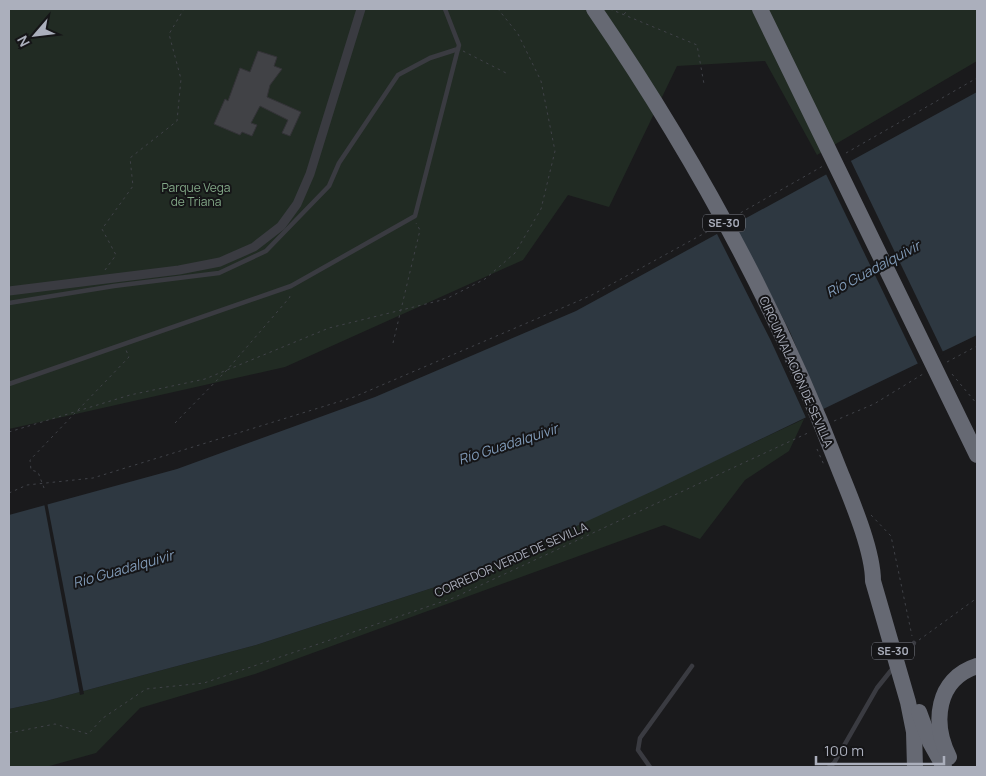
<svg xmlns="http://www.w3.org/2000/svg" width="986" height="776" viewBox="0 0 986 776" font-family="Manrope,sans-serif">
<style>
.green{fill:#212b23}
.water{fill:#2e3841}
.pier{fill:#1a1a1c}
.building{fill:#414246;stroke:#343338}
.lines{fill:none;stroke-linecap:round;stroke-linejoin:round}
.path{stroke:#404248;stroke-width:1;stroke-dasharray:2.5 4;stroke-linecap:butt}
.lane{stroke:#3a3b41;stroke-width:4.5}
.street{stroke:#3a3b41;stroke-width:9}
.highway{stroke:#666973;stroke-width:16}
.labels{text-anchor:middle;stroke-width:4;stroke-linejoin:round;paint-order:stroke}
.shield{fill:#151517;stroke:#7e818a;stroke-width:1}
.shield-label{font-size:11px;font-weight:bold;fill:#abafbc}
.park-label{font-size:12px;fill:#82a887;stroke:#151517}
.street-label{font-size:12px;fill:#abafbc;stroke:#151517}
.water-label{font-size:14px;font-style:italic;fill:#819bb8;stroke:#151517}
</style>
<rect width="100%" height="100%" fill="#1a1a1c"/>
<!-- green -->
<g class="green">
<path d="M9,9h968v52l-160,94 -52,-94 -88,5 -68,141 -41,-12 -45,65 -238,107 -276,62z"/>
<path d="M804,419l-15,32 -44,29 -45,59 -36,-14 -409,149 -115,34 -44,45 -50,14h-37v-58l37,-8 210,-56 207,-67z"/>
</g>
<!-- water -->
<path class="water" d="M977,92v243l-322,155 -192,88 -207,67 -210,56 -37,8v-194l168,-46 198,-72 201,-86z"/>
<!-- pier -->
<g class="pier">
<path d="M850,159l94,195 -25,12 -94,-194z"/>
<path d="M733,222l57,110 33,80 -16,8 -36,-79 -55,-109z"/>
<path d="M47,502l37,192 -4,1 -36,-192z"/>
</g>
<!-- building -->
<path class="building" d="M258,51l19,6 -3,9 8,3 -12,16 -3,12 34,15 -11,24 -8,-3 6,-13 -28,-14 -9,17 6,2 -5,11 -10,-4 -2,3 -26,-11 11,-25 3,2 12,-33 10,4z"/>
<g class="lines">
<!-- path -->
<g class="path">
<path d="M610,9l87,36 7,39"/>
<path d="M624,14l6,-5"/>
<path d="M463,51l43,22"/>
<path d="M846,153l131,-75"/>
<path d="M735,216l88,-50"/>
<path d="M105,270l11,-15 -14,-26 31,-43 -3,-28 47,-37 4,-42 -12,-45 15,-25"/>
<path d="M393,343l27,-113 -4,-7"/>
<path d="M947,362l30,-16"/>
<path d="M952,374l25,30"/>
<path d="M78,410l51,-53 -3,-7"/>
<path d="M834,421l40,-17 49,-30"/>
<path d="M175,423l52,-53 63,-73 -1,-3"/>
<path d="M9,432l121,-37 75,-16 124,-51 117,-29 39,-20 30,-26 26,-44 14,-58 -14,-70 -23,-47 -20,-25"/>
<path d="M817,449l7,16"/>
<path d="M44,488l-6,-16 -7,-2 -1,-10 45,-47"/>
<path d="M9,493l18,-8 66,-7 261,-81 236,-101 124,-68"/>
<path d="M871,515l20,21 21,100"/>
<path d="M919,640l58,-42"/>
<path d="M9,733l46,-9 33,10 15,-16 43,-29 58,-6 249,-85 357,-166"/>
</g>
<!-- lane -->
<g class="lane">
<path d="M9,303l105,-17 105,-13 47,-22 63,-65 10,-23 59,-88 32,-17 28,-9"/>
<path d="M9,384l282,-98 124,-70 44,-171 -14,-36"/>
<path d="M900,660l14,-17"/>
<path d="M650,767l-12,-17 2,-12 52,-72"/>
<path d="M829,767l5,-4 43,-75 16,-20"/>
</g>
<!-- street -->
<path class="street" d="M9,291l170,-21 41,-8 34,-15 27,-21 16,-22 13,-30 51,-165"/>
<!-- highway -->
<g class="highway">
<path d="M594,9c98,143 183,298 245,460 12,30 34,81 34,112l35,121 6,30 1,35"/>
<path d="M760,9l217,446"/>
<path d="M919,712l11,30 14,25"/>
<path d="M949,757c-17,-34 -13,-78 28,-91"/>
</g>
</g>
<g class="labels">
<!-- shield labels -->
<g class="shield">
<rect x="703" y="214.5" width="42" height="17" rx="4"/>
<rect x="872" y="642.5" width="42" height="17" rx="4"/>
</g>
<g class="shield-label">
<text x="724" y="227">SE-30</text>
<text x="893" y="655">SE-30</text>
</g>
<!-- park labels -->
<g class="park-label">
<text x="196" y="192">Parque Vega<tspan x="196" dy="14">de Triana</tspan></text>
</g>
<!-- street labels -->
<g class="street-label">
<text transform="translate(796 372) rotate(66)" y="4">CIRCUNVALACIÓN DE SEVILLA</text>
<text transform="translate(511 560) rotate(-24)" y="4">CORREDOR VERDE DE SEVILLA</text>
</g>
<!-- water labels -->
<g class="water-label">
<text transform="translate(873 269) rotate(-28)" y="5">Río Guadalquivir</text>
<text transform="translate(508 444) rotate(-18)" y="5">Río Guadalquivir</text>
<text transform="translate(123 569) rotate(-16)" y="5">Río Guadalquivir</text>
</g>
</g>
<!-- border -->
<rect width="986" height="776" fill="none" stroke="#abafbc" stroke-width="20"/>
<!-- north arrow -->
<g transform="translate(35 35) rotate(242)" stroke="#151517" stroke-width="4" paint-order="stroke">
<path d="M0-4L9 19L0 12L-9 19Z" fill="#abafbc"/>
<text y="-8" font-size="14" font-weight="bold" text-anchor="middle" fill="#abafbc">N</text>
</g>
<!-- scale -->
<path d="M816 756v8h128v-8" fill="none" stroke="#abafbc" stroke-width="2.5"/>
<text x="824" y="756" font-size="15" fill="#abafbc" stroke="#151517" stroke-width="4" paint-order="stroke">100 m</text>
</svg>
